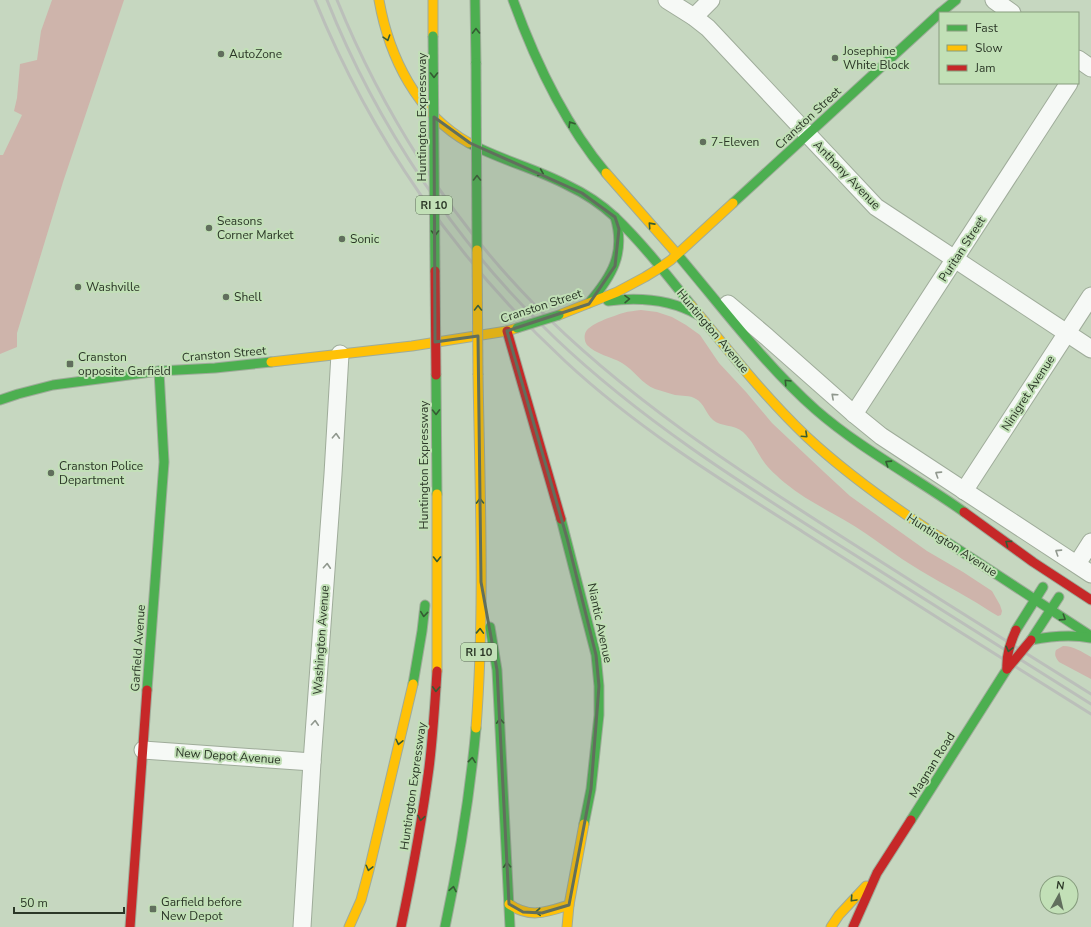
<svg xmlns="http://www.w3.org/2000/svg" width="1091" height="927" viewBox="0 0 1091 927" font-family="'Nunito Sans',sans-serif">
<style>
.green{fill:#ceb4ab}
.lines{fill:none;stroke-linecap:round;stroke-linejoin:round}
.street-casing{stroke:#9fac9a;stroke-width:19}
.fast-casing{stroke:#9fac9a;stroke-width:11}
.slow-casing{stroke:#9fac9a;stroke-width:11}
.jam-casing{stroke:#9fac9a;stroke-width:11}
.street{stroke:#f6f9f6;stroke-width:17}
.fast{stroke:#4caf50;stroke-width:9}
.slow{stroke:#ffc107;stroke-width:9}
.jam{stroke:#c62828;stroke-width:9}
.rail{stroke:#bbbfba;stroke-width:3}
.fast-bridge-casing{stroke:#9fac9a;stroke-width:11;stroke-linecap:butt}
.slow-bridge-casing{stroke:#9fac9a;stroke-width:11;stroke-linecap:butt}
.jam-bridge-casing{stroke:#9fac9a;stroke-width:11;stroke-linecap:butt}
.fast-bridge{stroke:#4caf50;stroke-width:9}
.slow-bridge{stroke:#ffc107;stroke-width:9}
.jam-bridge{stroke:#c62828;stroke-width:9}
.oneway{stroke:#355b33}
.oneway2{stroke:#90988e}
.marked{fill:#616f5d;fill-opacity:0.2;stroke:#616f5d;stroke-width:3;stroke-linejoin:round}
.poi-dot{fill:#616f5d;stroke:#c2e0b7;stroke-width:1.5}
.labels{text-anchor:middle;stroke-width:4;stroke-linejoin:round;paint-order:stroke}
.shield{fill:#c2e0b7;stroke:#586a52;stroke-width:1}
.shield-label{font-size:11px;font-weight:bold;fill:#2b3727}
.poi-label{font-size:12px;fill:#2b3727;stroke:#c2e0b7;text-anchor:start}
.street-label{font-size:12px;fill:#2b3727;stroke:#c2e0b7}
</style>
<rect width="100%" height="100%" fill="#c6d7c0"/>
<!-- green -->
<g class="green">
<path d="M52,0h72l-61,182 -46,151v14l-17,7v-199h3l19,-40 -8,-4 3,-13 3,-34 17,-4 4,-29z"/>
<path d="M641,310l16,2 15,5 14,8 14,10 19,28 27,29 26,31 52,49 26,24 77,55 36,21 29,19 8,14 2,6 -1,4 -3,1c-8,-4 -14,-9 -21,-13 -25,-15 -51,-28 -75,-44 -13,-9 -25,-18 -37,-26 -26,-18 -56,-30 -80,-50 -7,-6 -16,-14 -21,-21 -7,-10 -12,-22 -21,-30 -9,-8 -22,-5 -30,-12 -7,-6 -9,-17 -17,-21 -6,-4 -14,-3 -21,-4 -7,-2 -13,-4 -20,-6 -13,-5 -21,-19 -33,-26 -10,-6 -27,-9 -35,-18 -2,-3 -3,-7 -2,-11 2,-10 29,-18 38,-21 6,-2 12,-2 18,-3z"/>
<path d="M1063,646c11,0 19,6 28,11v22l-32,-17c-3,-4 -5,-7 -3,-12z"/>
</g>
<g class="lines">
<!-- street casing -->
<g class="street-casing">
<g id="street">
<path d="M667,0l27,17 14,11 168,179 215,142"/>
<path d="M994,0l18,13"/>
<path d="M694,17l17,-17"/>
<path d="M1078,59l13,9"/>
<path d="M728,304l39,33 87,77 27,22 210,138"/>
<path d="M854,414l215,-331"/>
<path d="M964,491l127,-195"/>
<path d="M1077,564l14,-22"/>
<path d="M143,750l169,12"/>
<path d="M302,927l10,-165 21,-288 7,-120"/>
</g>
</g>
<!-- fast casing -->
<g class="fast-casing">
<g id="fast">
<path d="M475,0l1,63"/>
<path d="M513,0c22,61 51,123 93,173"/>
<path d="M940,13l16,-13"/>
<path d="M469,143c31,17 66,25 98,42 17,8 34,19 48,32 28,27 52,58 76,88"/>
<path d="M733,203l207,-190"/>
<path d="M677,254c45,53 87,110 139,156 46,40 99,67 148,102"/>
<path d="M608,301c32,-4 62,-2 90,14"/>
<path d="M589,303c23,-27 37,-50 26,-86"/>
<path d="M436,375l1,119"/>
<path d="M0,400l18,-6 35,-9 106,-14 56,-3 56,-6"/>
<path d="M561,519l35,136 3,31v29l-8,74 -7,35"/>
<path d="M944,540l147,96"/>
<path d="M490,627l7,43 13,257"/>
<path d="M1016,630l27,-43"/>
<path d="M1031,640l28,-43"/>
<path d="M1031,640c20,-4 40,-6 60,-2"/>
<path d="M413,684l9,-53 3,-26"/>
<path d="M147,690l17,-228 -5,-91"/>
<path d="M911,820l96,-151"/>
<path d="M445,927c14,-66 25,-132 31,-199"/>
</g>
</g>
<!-- slow casing -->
<g class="slow-casing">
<g id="slow">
<path d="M379,0c10,57 38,114 90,143"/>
<path d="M433,0v36"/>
<path d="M606,173l71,81"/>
<path d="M691,305c37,45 73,91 116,132 42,39 89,72 137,103"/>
<path d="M559,315l58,-23 28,-15 13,-8 13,-9 62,-57"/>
<path d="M271,362l141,-16 95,-15 10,-3"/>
<path d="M437,494v177"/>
<path d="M476,728c9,-117 4,-235 2,-353"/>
<path d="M509,904c21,15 38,8 60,1"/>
<path d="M349,927l12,-27 8,-30 44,-186"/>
<path d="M567,927l2,-22 15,-81"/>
<path d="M831,927l8,-12 27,-29"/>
</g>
</g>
<!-- jam casing -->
<g class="jam-casing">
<g id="jam">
<path d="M507,331l54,188"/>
<path d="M964,512l69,50 58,38"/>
<path d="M130,927l17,-237"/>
<path d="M401,927c11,-53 21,-106 28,-159 4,-32 6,-65 8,-97"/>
<path d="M853,927l24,-54 34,-53"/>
</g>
</g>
<!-- street -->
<use href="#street" class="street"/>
<!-- fast -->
<use href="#fast" class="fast"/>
<!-- slow -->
<use href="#slow" class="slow"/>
<!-- jam -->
<use href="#jam" class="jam"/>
<!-- rail -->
<g class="rail">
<path d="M315,0c56,138 142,261 251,362 71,66 155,118 237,170 95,61 192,122 288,182"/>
<path d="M327,0c49,124 131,246 228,338 85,81 184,144 284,207 84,53 168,106 252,159"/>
<path d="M337,0c45,111 112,217 196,303 92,94 203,166 314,237 81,52 162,103 244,154"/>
</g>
<!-- fast-bridge casing -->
<g class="fast-bridge-casing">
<g id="fast-bridge">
<path d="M433,36l2,235"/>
<path d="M476,63l1,187"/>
<path d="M517,328l42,-13"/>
</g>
</g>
<!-- slow-bridge casing -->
<g class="slow-bridge-casing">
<path id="slow-bridge" d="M477,250l1,125"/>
</g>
<!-- jam-bridge casing -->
<g class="jam-bridge-casing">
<g id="jam-bridge">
<path d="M435,271l1,104"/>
<path d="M1007,669c-1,-14 3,-26 9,-39"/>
<path d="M1007,669l24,-29"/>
</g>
</g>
<!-- fast-bridge -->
<use href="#fast-bridge" class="fast-bridge"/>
<!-- slow-bridge -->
<use href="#slow-bridge" class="slow-bridge"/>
<!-- jam-bridge -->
<use href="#jam-bridge" class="jam-bridge"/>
</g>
<!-- one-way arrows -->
<defs><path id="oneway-chevron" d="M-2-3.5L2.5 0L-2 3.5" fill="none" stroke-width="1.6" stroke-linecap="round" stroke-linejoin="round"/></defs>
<g class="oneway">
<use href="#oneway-chevron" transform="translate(476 31) rotate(-91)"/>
<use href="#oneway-chevron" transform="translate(387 38) rotate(72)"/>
<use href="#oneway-chevron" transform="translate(434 75) rotate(90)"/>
<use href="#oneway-chevron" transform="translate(571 124) rotate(-122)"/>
<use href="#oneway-chevron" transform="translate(541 173) rotate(23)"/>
<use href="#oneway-chevron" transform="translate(477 178) rotate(-90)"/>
<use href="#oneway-chevron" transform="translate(651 225) rotate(-132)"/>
<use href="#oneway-chevron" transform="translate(435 233) rotate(90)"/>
<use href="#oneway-chevron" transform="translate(627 299) rotate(-1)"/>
<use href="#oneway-chevron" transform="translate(478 308) rotate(-90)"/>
<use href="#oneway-chevron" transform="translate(787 382) rotate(-134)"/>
<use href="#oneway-chevron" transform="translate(436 412) rotate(89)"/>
<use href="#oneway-chevron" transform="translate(805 435) rotate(43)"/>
<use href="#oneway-chevron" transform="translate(888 463) rotate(-147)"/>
<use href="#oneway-chevron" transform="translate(480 501) rotate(-91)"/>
<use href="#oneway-chevron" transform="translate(1008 543) rotate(-144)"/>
<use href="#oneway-chevron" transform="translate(437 559) rotate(90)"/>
<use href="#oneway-chevron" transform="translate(424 614) rotate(96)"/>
<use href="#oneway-chevron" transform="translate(1063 618) rotate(33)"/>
<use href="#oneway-chevron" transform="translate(480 631) rotate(-88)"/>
<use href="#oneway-chevron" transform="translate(1009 649) rotate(104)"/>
<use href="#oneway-chevron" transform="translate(436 689) rotate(93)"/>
<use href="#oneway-chevron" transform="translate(500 721) rotate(-93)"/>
<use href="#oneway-chevron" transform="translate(399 742) rotate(103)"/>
<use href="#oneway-chevron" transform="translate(472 760) rotate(-84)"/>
<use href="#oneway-chevron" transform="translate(421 818) rotate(99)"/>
<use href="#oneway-chevron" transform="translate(507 865) rotate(-93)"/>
<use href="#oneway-chevron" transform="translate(369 868) rotate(104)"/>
<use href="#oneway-chevron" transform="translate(453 889) rotate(-79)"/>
<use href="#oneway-chevron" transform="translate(853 899) rotate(133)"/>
<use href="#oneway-chevron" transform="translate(538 912) rotate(176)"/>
</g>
<g class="oneway2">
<use href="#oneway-chevron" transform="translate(834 396) rotate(-138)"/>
<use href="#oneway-chevron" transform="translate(336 436) rotate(-87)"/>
<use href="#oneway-chevron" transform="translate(938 474) rotate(-147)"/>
<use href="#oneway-chevron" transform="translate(1058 552) rotate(-147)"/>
<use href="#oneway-chevron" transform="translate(327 566) rotate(-86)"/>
<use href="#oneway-chevron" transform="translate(315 723) rotate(-86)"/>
</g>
<!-- marked area -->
<path class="marked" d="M434,117l36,26 112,50 33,24 4,12 -4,37 -26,38 -82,27 60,207 29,117 3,31 -8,103 -22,116 -27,8 -19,-1 -14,-8 -12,-234 -16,-88 -3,-246 -43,6z"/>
<!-- markers -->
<g class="poi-dot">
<circle cx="221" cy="54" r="4"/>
<circle cx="835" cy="58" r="4"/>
<circle cx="703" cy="142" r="4"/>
<circle cx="209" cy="228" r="4"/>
<circle cx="342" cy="239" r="4"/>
<circle cx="78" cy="287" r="4"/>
<circle cx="226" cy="297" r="4"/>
<rect x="66" y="360" width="8" height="8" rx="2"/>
<circle cx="51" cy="473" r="4"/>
<rect x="149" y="905" width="8" height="8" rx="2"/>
</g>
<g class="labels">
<!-- shield labels -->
<g class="shield">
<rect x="416" y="196" width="36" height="18" rx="3"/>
<rect x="461" y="643" width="36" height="18" rx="3"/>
</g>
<g class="shield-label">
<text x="434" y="209">RI 10</text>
<text x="479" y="656">RI 10</text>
</g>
<!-- poi labels -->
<g class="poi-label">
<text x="843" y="55">Josephine<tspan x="843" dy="14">White Block</tspan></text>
<text x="229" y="58">AutoZone</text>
<text x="711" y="146">7-Eleven</text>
<text x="217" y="225">Seasons<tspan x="217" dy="14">Corner Market</tspan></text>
<text x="350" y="243">Sonic</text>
<text x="86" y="291">Washville</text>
<text x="234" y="301">Shell</text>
<text x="78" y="361">Cranston<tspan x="78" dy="14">opposite Garfield</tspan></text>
<text x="59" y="470">Cranston Police<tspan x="59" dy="14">Department</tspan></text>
<text x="161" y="906">Garfield before<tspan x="161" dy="14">New Depot</tspan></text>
</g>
<!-- street labels -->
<g class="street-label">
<text transform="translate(422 117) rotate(-90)" y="4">Huntington Expressway</text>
<text transform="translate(808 118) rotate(-43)" y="4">Cranston Street</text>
<text transform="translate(847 175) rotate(46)" y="4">Anthony Avenue</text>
<text transform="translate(962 249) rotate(-57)" y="4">Puritan Street</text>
<text transform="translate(541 306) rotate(-18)" y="4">Cranston Street</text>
<text transform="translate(713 331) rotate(50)" y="4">Huntington Avenue</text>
<text transform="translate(224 354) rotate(-5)" y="4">Cranston Street</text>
<text transform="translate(1028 393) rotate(-57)" y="4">Ninigret Avenue</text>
<text transform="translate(424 465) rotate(-90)" y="4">Huntington Expressway</text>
<text transform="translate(952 545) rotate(33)" y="4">Huntington Avenue</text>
<text transform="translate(600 623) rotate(78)" y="4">Niantic Avenue</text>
<text transform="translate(321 640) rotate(-86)" y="4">Washington Avenue</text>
<text transform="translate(138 648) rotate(-86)" y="4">Garfield Avenue</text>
<text transform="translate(228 756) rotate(4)" y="4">New Depot Avenue</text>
<text transform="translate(932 765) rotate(-58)" y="4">Magnan Road</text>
<text transform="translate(413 786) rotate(-82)" y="4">Huntington Expressway</text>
</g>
</g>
<!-- legend -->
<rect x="939" y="12" width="140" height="72" fill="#c2e0b7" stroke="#869c7d"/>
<rect x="947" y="25" width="20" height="6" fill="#4caf50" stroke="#869c7d"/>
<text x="975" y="32" font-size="12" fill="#2b3727">Fast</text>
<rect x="947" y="45" width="20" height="6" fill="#ffc107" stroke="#869c7d"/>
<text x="975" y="52" font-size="12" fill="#2b3727">Slow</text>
<rect x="947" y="65" width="20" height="6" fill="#c62828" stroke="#869c7d"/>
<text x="975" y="72" font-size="12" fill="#2b3727">Jam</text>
<!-- north arrow -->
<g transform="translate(1059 895) rotate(8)"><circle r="19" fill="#c2e0b7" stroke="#869c7d"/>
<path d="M0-3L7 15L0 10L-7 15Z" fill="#616f5d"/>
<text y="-6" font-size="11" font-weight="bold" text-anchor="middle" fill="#2b3727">N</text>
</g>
<!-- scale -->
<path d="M14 907v6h110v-6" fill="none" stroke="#2b3727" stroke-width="2"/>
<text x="20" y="907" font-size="12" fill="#2b3727" stroke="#c2e0b7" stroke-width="3" paint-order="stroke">50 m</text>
</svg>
